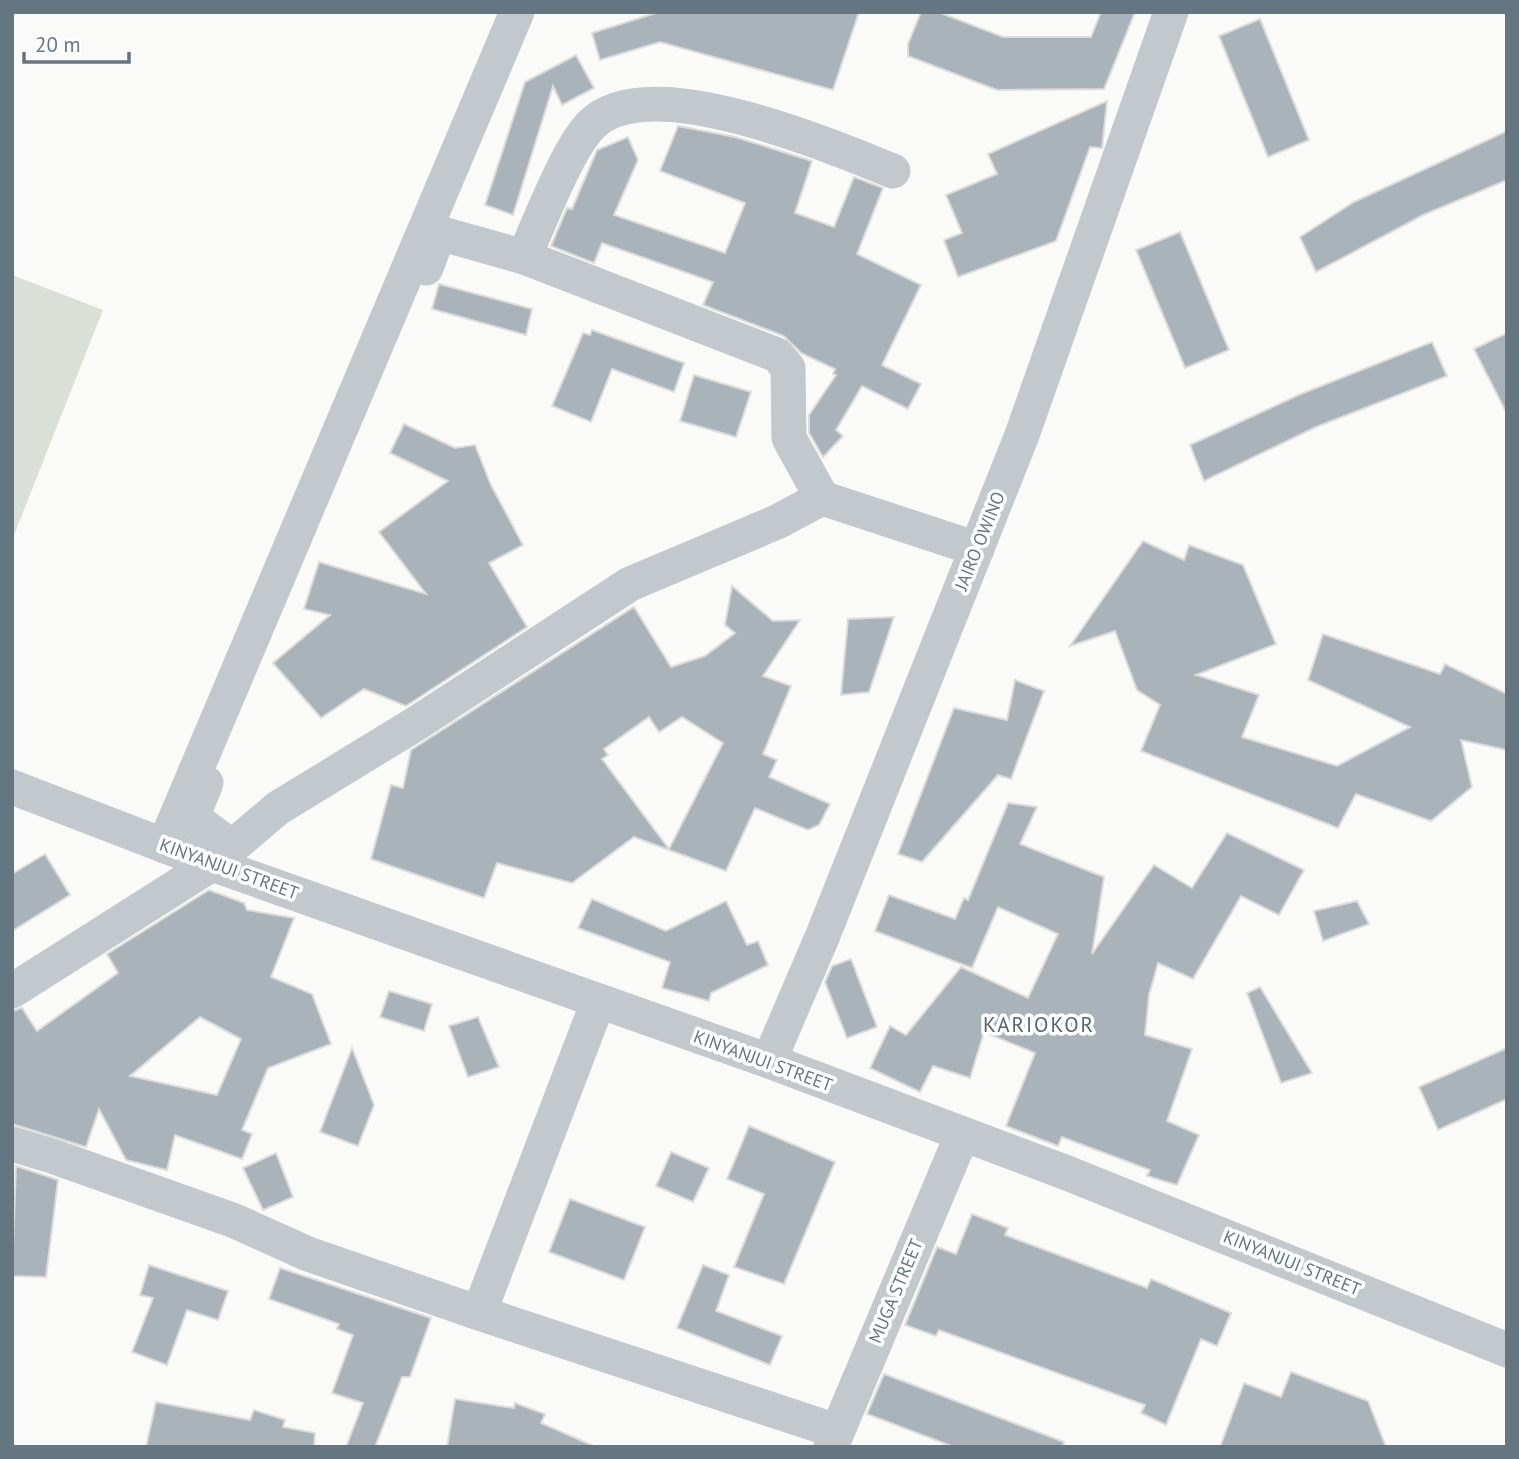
<svg xmlns="http://www.w3.org/2000/svg" width="1519" height="1459" viewBox="0 0 1519 1459" font-family="'PT Sans',sans-serif">
<style>
.green{fill:#dadfd7}
.building{fill:#aab3b9;stroke:#dcdcda;stroke-width:2;fill-rule:evenodd}
.lines{fill:none;stroke-linecap:round;stroke-linejoin:round}
.minor{stroke:#c3c8cc;stroke-width:35}
.labels{text-anchor:middle;stroke-width:7;stroke-linejoin:round;paint-order:stroke}
.street-label{font-size:18px;fill:#657683;stroke:#fff}
.quarter-label{font-size:21px;letter-spacing:2px;fill:#57646e;stroke:#fff}
</style>
<rect width="100%" height="100%" fill="#fafaf8"/>
<!-- green -->
<path class="green" d="M12,275l91,35 -91,230z"/>
<!-- building -->
<g class="building">
<path d="M659,12h200l-26,78 -173,-48 -60,18 -8,-27z"/>
<path d="M921,12h17l65,25h88l10,-25h34l-31,77 -107,1 -89,-34v-12z"/>
<path d="M1260,19l49,121 -41,17 -49,-121z"/>
<path d="M576,55l18,33 -32,17 -9,-19 -40,129 -28,-10 40,-123z"/>
<path d="M1107,101l-5,47 -12,-1 -34,94 -98,36 -14,-37 18,-7 -16,-38 51,-21 -9,-20z"/>
<path d="M678,126l57,11 77,24 -17,52 39,14 20,-50 29,11 -26,66 64,31 -39,80 39,19 -13,25 -46,-23 -26,44 7,6 -20,21 -14,-24v-18l27,-40 -3,-1 2,-5 -34,-16 -17,-17 -81,-31 10,-23 -111,-39 -8,20 -43,-17 16,-38 5,1 25,-59 31,-13 10,23 -24,55 111,38 20,-50 -85,-32z"/>
<path d="M1507,131v49l-84,35 -107,57 -16,-35 54,-35z"/>
<path d="M1180,232l49,118 -44,18 -49,-118z"/>
<path d="M439,284l93,25 -6,26 -94,-26z"/>
<path d="M592,330l92,33 -10,29 -62,-23 -21,53 -39,-16 31,-73 7,2z"/>
<path d="M1507,333v81l-33,-65z"/>
<path d="M1432,342l15,34 -131,51 -112,54 -14,-36 111,-51z"/>
<path d="M694,375l57,17 -15,45 -56,-16z"/>
<path d="M404,424l51,24 20,-3 16,40 32,60 -34,18 38,64 -121,79 -42,-17 -43,29 -48,-55 57,-48 -26,-6 15,-47 107,32 -47,-62 69,-51 -58,-28z"/>
<path d="M1143,541l41,19 5,-15 54,20 33,79 -80,31 63,20 -17,42 95,29 73,-39 -102,-47 15,-46 117,40 5,-10 62,30v56l-46,-10 11,47 -41,34 -75,-27 -18,34 -197,-77 19,-46 -23,-15 -22,-59 -45,15z"/>
<path d="M732,586l41,35 27,-1 -37,56 28,10 -28,68 14,6 -8,17 61,27 -11,21 -11,5 -53,-22 -29,63 -92,-34 -62,46 -75,-20 -13,35 -113,-39 20,-74 12,3 8,-38 223,-143 37,60 34,-11 30,-23 -10,-8zM649,717l10,15 23,-15 41,26 -54,106 -67,-90 6,-4 -4,-6z"/>
<path d="M894,617l-25,75 -28,3 7,-76z"/>
<path d="M1015,680l29,11 -33,88 -13,-4 -76,87 -24,-8 56,-146 53,12z"/>
<path d="M1008,803l29,4 -17,37 84,33 -12,77 62,-89 38,23 35,-55 77,37 -25,45 -38,-19 -48,83 -35,-16 -9,32 -4,40 47,14 -25,72 32,14 -22,50 -30,-9 3,-6 -88,-33 -4,9 -52,-20 29,-73 -51,-21 -14,46 -37,-12 -13,26 -50,-24 20,-42 16,9 55,-68 67,31 30,-64 -60,-27 -26,61 -97,-37 14,-36 66,24 9,-21 4,2z"/>
<path d="M45,854l25,41 -58,36v-57z"/>
<path d="M209,890l35,13 3,7 47,8 -23,59 41,17 19,50 -63,24 -26,62 10,4 -10,25 -67,-24 -8,35 -41,-10 -27,-51 -13,38 -74,-23v-113l10,-3 15,23 81,-58 -11,-19zM200,1017l41,22 -24,56 -87,-19z"/>
<path d="M592,899l74,32 60,-30 21,44 11,-4 10,24 -57,28 -2,8 -47,-13 8,-26 -92,-34z"/>
<path d="M1357,901l12,23 -46,17 -9,-30z"/>
<path d="M851,959l26,68 -30,11 -22,-56 7,-16z"/>
<path d="M1260,987l52,86 -31,10 -34,-90z"/>
<path d="M389,991l43,13 -8,27 -44,-14z"/>
<path d="M478,1017l21,50 -31,10 -19,-51z"/>
<path d="M352,1048l22,57 -16,41 -38,-14z"/>
<path d="M1507,1048v51l-69,31 -19,-43z"/>
<path d="M749,1126l86,36 -51,122 -50,-17 30,-73 -37,-15z"/>
<path d="M671,1152l38,16 -16,34 -37,-16z"/>
<path d="M276,1153l17,44 -30,13 -20,-42z"/>
<path d="M16,1166l42,14 -12,97 -34,-1z"/>
<path d="M570,1199l75,28 -21,53 -75,-28z"/>
<path d="M972,1214l36,14 -3,7 142,53 4,-9 80,34 -14,33 -16,-7 -35,86 -25,-12 4,-8 -206,-75 -3,6 -31,-11 32,-78 19,7z"/>
<path d="M149,1265l79,26 -10,29 -31,-10 -20,55 -35,-13 21,-54 -13,-3z"/>
<path d="M703,1265l26,10 -13,36 66,25 -12,29 -93,-37z"/>
<path d="M280,1268l151,50 -21,59h-8l-27,70h-29l17,-44 -31,-10 21,-58 -16,-6 2,-5 -70,-25z"/>
<path d="M1291,1372l77,29 18,46h-166l24,-64 37,14z"/>
<path d="M884,1374l180,68 -1,5h-109l-87,-33z"/>
<path d="M455,1399l59,9 1,-5 30,11 -4,9 55,24h-149z"/>
<path d="M156,1402l94,18 4,-10 31,10 -2,7 32,6 -1,14h-168z"/>
</g>
<g class="lines">
<!-- minor -->
<g class="minor">
<path d="M426,268l13,-35 85,24"/>
<path d="M822,498l155,51"/>
<path d="M206,783l-14,34 40,30"/>
<path d="M12,787l200,77 557,197 298,112 440,177"/>
<path d="M164,846l353,-834"/>
<path d="M12,991l200,-127 66,-56 139,-85 213,-139 147,-62 45,-24 -33,-60 -1,-70 -11,-13 -253,-98c15,-33 44,-110 68,-133 58,-56 237,22 301,47"/>
<path d="M769,1061l54,-126 199,-500 149,-423"/>
<path d="M12,1144l40,12 183,65 73,33 171,59 357,118"/>
<path d="M479,1313l119,-311"/>
<path d="M831,1447l131,-312"/>
</g>
</g>
<g class="labels">
<!-- street labels -->
<g class="street-label">
<text transform="translate(980 541) rotate(-68)" y="6">JAIRO OWINO</text>
<text transform="translate(229 869) rotate(20)" y="6">KINYANJUI STREET</text>
<text transform="translate(763 1061) rotate(20)" y="6">KINYANJUI STREET</text>
<text transform="translate(1292 1263) rotate(22)" y="6">KINYANJUI STREET</text>
<text transform="translate(896 1291) rotate(-67)" y="6">MUGA STREET</text>
</g>
<!-- quarter labels -->
<g class="quarter-label">
<text x="1039" y="1032">KARIOKOR</text>
</g>
</g>
<!-- border -->
<rect width="1519" height="1459" fill="none" stroke="#657683" stroke-width="28"/>
<!-- scale -->
<path d="M24 52v10h105v-10" fill="none" stroke="#657683" stroke-width="3.5"/>
<text x="35" y="52" font-size="21" fill="#657683" stroke="#ffffff" stroke-width="5" paint-order="stroke">20 m</text>
</svg>
